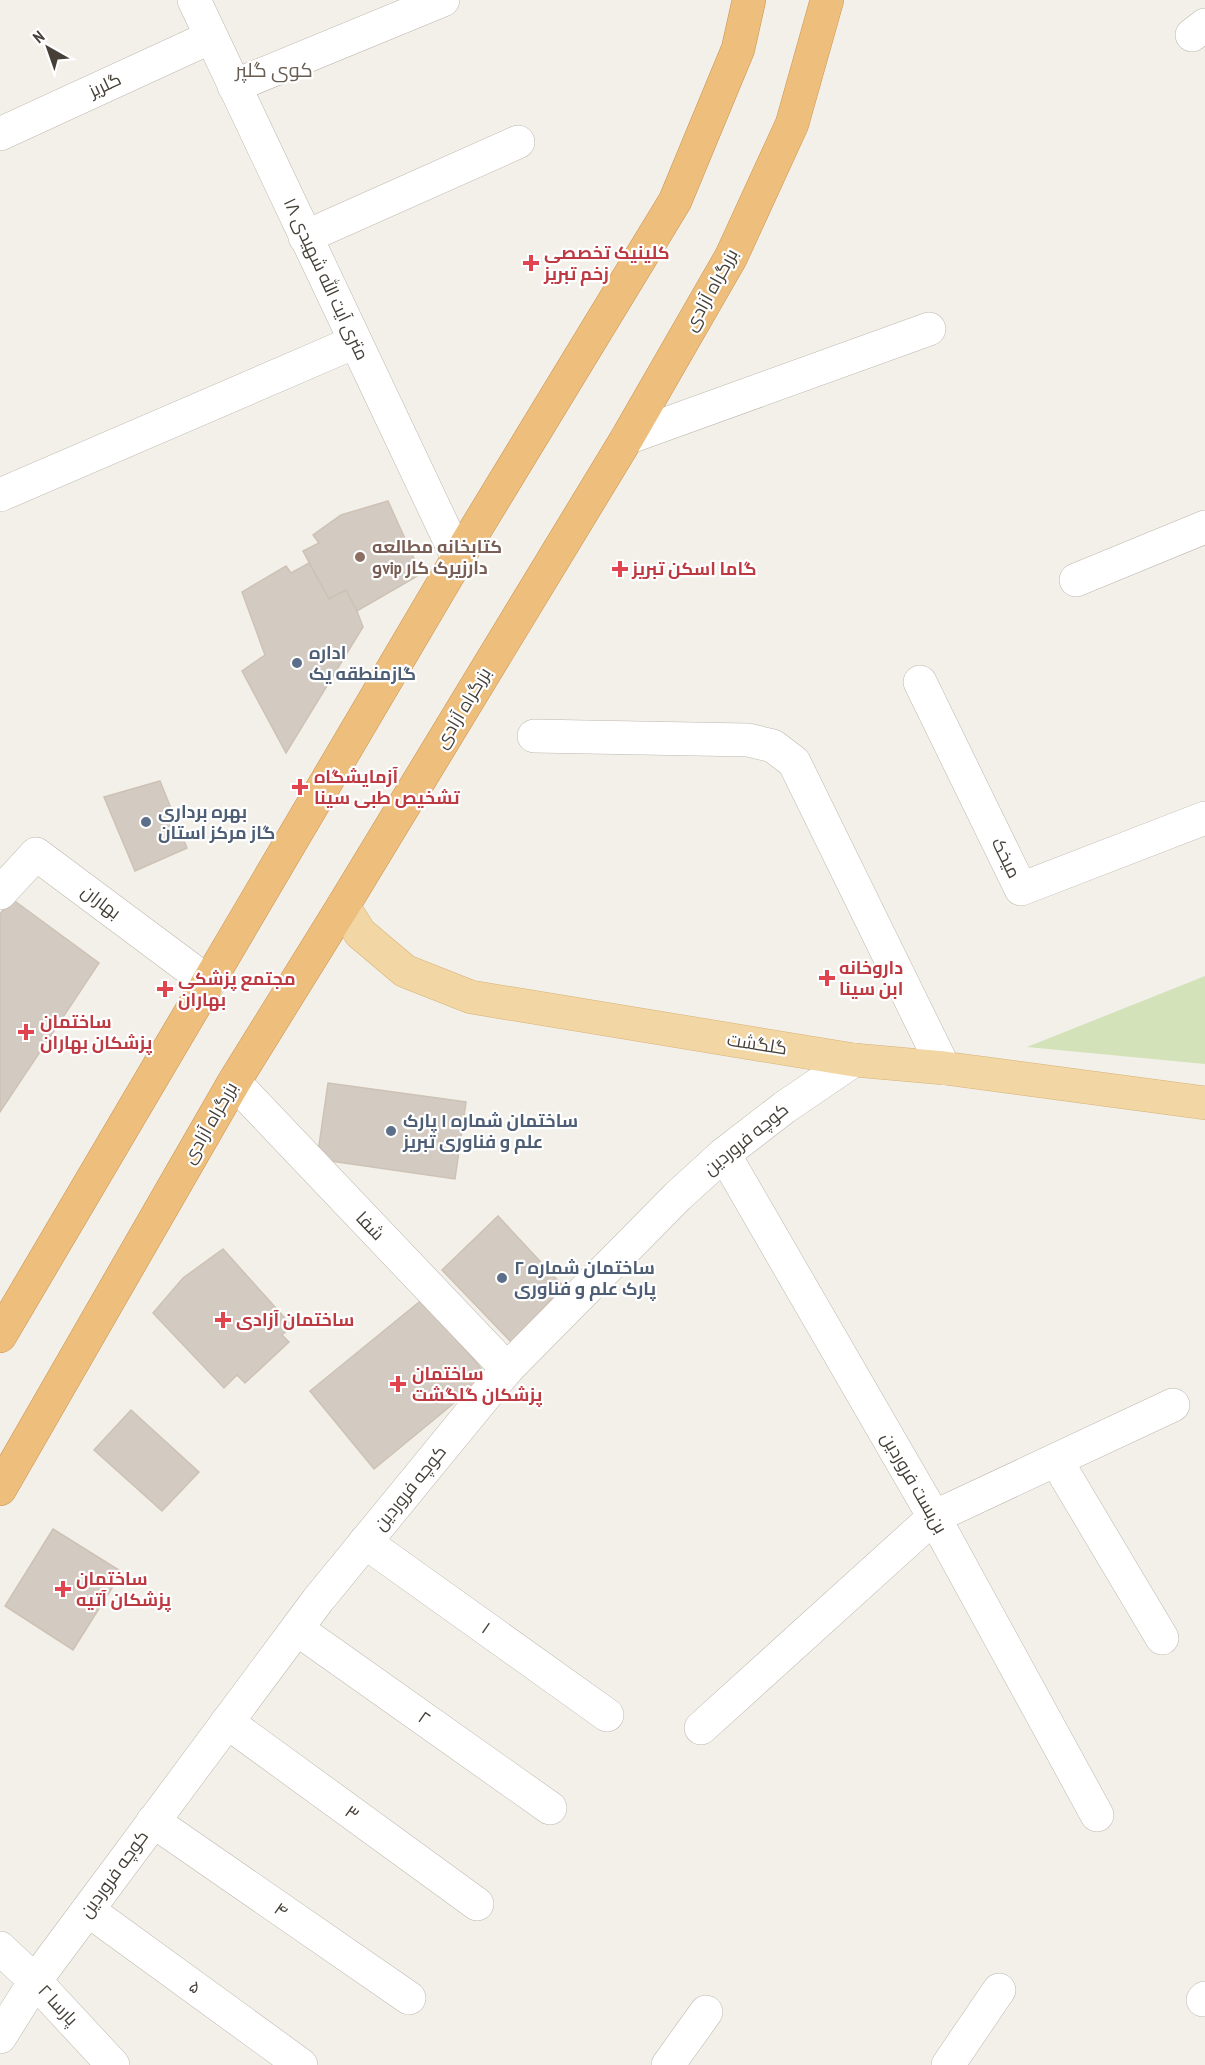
<svg xmlns="http://www.w3.org/2000/svg" width="1205" height="2065" viewBox="0 0 1205 2065" font-family="'PT Sans Narrow',Cairo,sans-serif">
<style>
.green{fill:#d3e2b8}
.building{fill:#d3cbc1;stroke:#cdc2b5;stroke-width:1.5}
.lines{fill:none;stroke-linecap:round;stroke-linejoin:round}
.minor-casing{stroke:#beb7ae;stroke-width:34}
.major-casing{stroke:#d6b276;stroke-width:34}
.highway-casing{stroke:#cb934d;stroke-width:34}
.minor{stroke:#fff;stroke-width:33}
.major{stroke:#f2d6a4;stroke-width:33}
.highway{stroke:#edbe7c;stroke-width:33}
.health-dot{fill:#e0444e;stroke:#fff;stroke-width:2}
.education-dot{fill:#8d6e63;stroke:#fff;stroke-width:2}
.service-dot{fill:#5c6f8a;stroke:#fff;stroke-width:2}
.labels{text-anchor:middle;stroke-width:4.5;stroke-linejoin:round;paint-order:stroke}
.street-label{font-size:18px;fill:#464039;stroke:#fff}
.health-label{font-size:18px;font-weight:bold;fill:#be3a42;stroke:#fff;text-anchor:start}
.education-label{font-size:18px;font-weight:bold;fill:#785e54;stroke:#fff;text-anchor:start}
.service-label{font-size:18px;font-weight:bold;fill:#4e5e75;stroke:#fff;text-anchor:start}
.neighbourhood-label{font-size:20px;fill:#685d52;stroke:#fff}
</style>
<rect width="100%" height="100%" fill="#f3f0ea"/>
<!-- green -->
<path class="green" d="M1205,976v88l-178,-17z"/>
<!-- building -->
<g class="building">
<path d="M388,501l33,73 -64,37 -11,-21 -17,9 -26,-48 16,-8 -6,-8 28,-20z"/>
<path d="M309,563l20,36 17,-9 11,21 6,16 -77,126 -44,-82 23,-16 -23,-63 44,-26 5,7z"/>
<path d="M160,781l27,67 -52,23 -31,-74z"/>
<path d="M12,899l87,64 -99,149v-198z"/>
<path d="M328,1083l138,19 -11,77 -138,-20z"/>
<path d="M498,1216l65,70 -51,57 -70,-73z"/>
<path d="M223,1249l69,77 -10,9 7,7 -44,41 -8,-8 -13,13 -71,-75 30,-35z"/>
<path d="M424,1298l63,78 -113,93 -64,-78z"/>
<path d="M131,1410l68,62 -37,39 -68,-61z"/>
<path d="M53,1529l69,43 -49,78 -68,-44z"/>
</g>
<g class="lines">
<!-- minor casing -->
<g class="minor-casing">
<g id="minor">
<path d="M194,0l264,558"/>
<path d="M1192,35l13,-10"/>
<path d="M234,86l209,-86"/>
<path d="M0,134l211,-97"/>
<path d="M305,237l213,-95"/>
<path d="M627,438l302,-109"/>
<path d="M0,495l355,-153"/>
<path d="M1076,580l129,-53"/>
<path d="M920,682l101,207 184,-71"/>
<path d="M534,736l214,4 25,6 21,16 150,306"/>
<path d="M0,893l36,-39 173,129"/>
<path d="M234,1082l273,287"/>
<path d="M724,1154l210,363 163,298"/>
<path d="M1056,1460l106,178"/>
<path d="M365,1542l242,173"/>
<path d="M297,1629l253,179"/>
<path d="M227,1722l250,182"/>
<path d="M701,1728l233,-211 239,-112"/>
<path d="M153,1821l256,177"/>
<path d="M88,1910l213,155"/>
<path d="M0,1948l35,33 78,84"/>
<path d="M1203,2000l2,-2"/>
<path d="M0,2037l35,-56 283,-381 189,-231 171,-173 46,-42 61,-47 69,-47"/>
<path d="M668,2065l38,-53"/>
<path d="M948,2065l51,-75"/>
</g>
</g>
<!-- major casing -->
<g class="major-casing">
<path id="major" d="M343,906l17,27 45,38 66,26 383,63 90,8 261,35"/>
</g>
<!-- highway casing -->
<g class="highway-casing">
<g id="highway">
<path d="M0,1336l458,-778 217,-357 63,-152 11,-49"/>
<path d="M0,1489l234,-407 109,-176 284,-468 104,-181 61,-133 35,-124"/>
</g>
</g>
<!-- minor -->
<use href="#minor" class="minor"/>
<!-- major -->
<use href="#major" class="major"/>
<!-- highway -->
<use href="#highway" class="highway"/>
</g>
<!-- markers -->
<g class="health-dot">
<path d="M528 254h6v6h6v6h-6v6h-6v-6h-6v-6h6z"/>
<path d="M617 560h6v6h6v6h-6v6h-6v-6h-6v-6h6z"/>
<path d="M297 778h6v6h6v6h-6v6h-6v-6h-6v-6h6z"/>
<path d="M824 969h6v6h6v6h-6v6h-6v-6h-6v-6h6z"/>
<path d="M162 980h6v6h6v6h-6v6h-6v-6h-6v-6h6z"/>
<path d="M23 1023h6v6h6v6h-6v6h-6v-6h-6v-6h6z"/>
<path d="M220 1311h6v6h6v6h-6v6h-6v-6h-6v-6h6z"/>
<path d="M395 1375h6v6h6v6h-6v6h-6v-6h-6v-6h6z"/>
<path d="M60 1580h6v6h6v6h-6v6h-6v-6h-6v-6h6z"/>
</g>
<circle class="education-dot" cx="360" cy="557" r="6"/>
<g class="service-dot">
<circle cx="297" cy="663" r="6"/>
<circle cx="146" cy="822" r="6"/>
<circle cx="391" cy="1131" r="6"/>
<circle cx="502" cy="1278" r="6"/>
</g>
<g class="labels">
<!-- street labels -->
<g class="street-label">
<text transform="translate(105 85) rotate(-25)" y="6">گلریز</text>
<text transform="translate(326 279) rotate(65)" y="6">۱۸ متری آیت الله شهیدی</text>
<text transform="translate(711 290) rotate(-61)" y="6">بزرگراه آزادی</text>
<text transform="translate(463 708) rotate(-59)" y="6">بزرگراه آزادی</text>
<text transform="translate(1006 858) rotate(64)" y="6">میخک</text>
<text transform="translate(101 902) rotate(37)" y="6">بهاران</text>
<text transform="translate(757 1044) rotate(9)" y="6">گلگشت</text>
<text transform="translate(210 1123) rotate(-60)" y="6">بزرگراه آزادی</text>
<text transform="translate(746 1139) rotate(-39)" y="6">کوچه فروردین</text>
<text transform="translate(370 1226) rotate(46)" y="6">شفا</text>
<text transform="translate(914 1483) rotate(60)" y="6">بن‌بست فروردین</text>
<text transform="translate(410 1488) rotate(-51)" y="6">کوچه فروردین</text>
<text transform="translate(486 1628) rotate(35)" y="6">۱</text>
<text transform="translate(424 1718) rotate(35)" y="6">۲</text>
<text transform="translate(352 1813) rotate(36)" y="6">۳</text>
<text transform="translate(114 1874) rotate(-54)" y="6">کوچه فروردین</text>
<text transform="translate(281 1910) rotate(35)" y="6">۴</text>
<text transform="translate(195 1987) rotate(36)" y="6">۵</text>
<text transform="translate(58 2005) rotate(47)" y="6">پارسا ۲</text>
</g>
<!-- health labels -->
<g class="health-label">
<text x="544" y="259">کلینیک تخصصی<tspan x="544" dy="21">زخم تبریز</tspan></text>
<text x="632" y="575">گاما اسکن تبریز</text>
<text x="314" y="783">آزمایشگاه<tspan x="314" dy="21">تشخیص طبی سینا</tspan></text>
<text x="839" y="974">داروخانه<tspan x="839" dy="21">ابن سینا</tspan></text>
<text x="178" y="985">مجتمع پزشکی<tspan x="178" dy="21">بهاران</tspan></text>
<text x="40" y="1028">ساختمان<tspan x="40" dy="21">پزشکان بهاران</tspan></text>
<text x="236" y="1326">ساختمان آزادی</text>
<text x="412" y="1380">ساختمان<tspan x="412" dy="21">پزشکان گلگشت</tspan></text>
<text x="76" y="1585">ساختمان<tspan x="76" dy="21">پزشکان آتیه</tspan></text>
</g>
<!-- education labels -->
<g class="education-label">
<text x="372" y="553">کتابخانه مطالعه<tspan x="372" dy="21">وvip دارزیرک کار</tspan></text>
</g>
<!-- service labels -->
<g class="service-label">
<text x="309" y="659">اداره<tspan x="309" dy="21">گازمنطقه یک</tspan></text>
<text x="158" y="818">بهره برداری<tspan x="158" dy="21">گاز مرکز استان</tspan></text>
<text x="403" y="1127">ساختمان شماره ۱ پارک<tspan x="403" dy="21">علم و فناوری تبریز</tspan></text>
<text x="514" y="1274">ساختمان شماره ۲<tspan x="514" dy="21">پارک علم و فناوری</tspan></text>
</g>
<!-- neighbourhood labels -->
<g class="neighbourhood-label">
<text x="274" y="77">کوی گلپر</text>
</g>
</g>
<!-- north arrow -->
<g transform="translate(48 48) rotate(320)" stroke="#ffffff" stroke-width="4.5" paint-order="stroke">
<path d="M0-4.5L10 22L0 15L-10 22Z" fill="#464039"/>
<text y="-9" font-size="16" font-weight="bold" text-anchor="middle" fill="#464039">N</text>
</g>
</svg>
